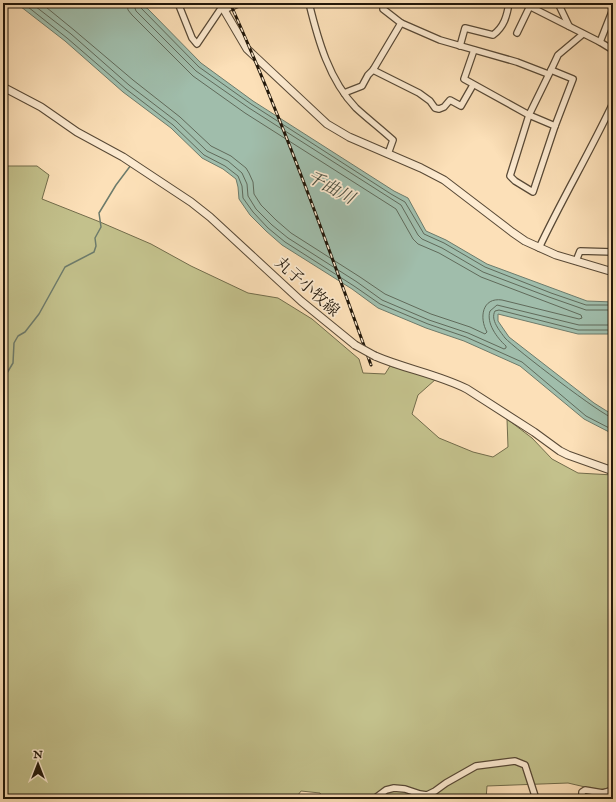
<svg xmlns="http://www.w3.org/2000/svg" width="616" height="802" viewBox="0 0 616 802" font-family="'IM FELL English','Noto Serif JP',serif">
<style>
.green{fill:#c3c18c;stroke:#726c4b}
.water{fill:#a0bdab;stroke:#6d7b6b}
.lines{fill:none;stroke-linecap:round;stroke-linejoin:round}
.shore{stroke:#606a5a;stroke-width:1}
.stream{stroke:#6d7b6b;stroke-width:1.5}
.minor-casing{stroke:#584936;stroke-width:8}
.tertiary-casing{stroke:#584936;stroke-width:9}
.minor{stroke:#fdebd1;stroke-width:5.5}
.tertiary{stroke:#fdebd1;stroke-width:7}
.rail-casing{stroke:#21170a;stroke-width:3}
.rail{stroke:#fdebd1;stroke-width:1.5;stroke-dasharray:4.5;stroke-linecap:butt}
.tertiary-bridge-casing{stroke:#584936;stroke-width:9;stroke-linecap:butt}
.tertiary-bridge{stroke:#fdebd1;stroke-width:7}
.labels{text-anchor:middle;stroke-width:3.5;stroke-linejoin:round;paint-order:stroke}
.street-label{font-size:16px;fill:#21170a;stroke:#fdebd1}
.water-label{font-size:17px;font-style:italic;fill:#4d5142;stroke:#fdebd1}
</style>
<rect width="100%" height="100%" fill="#fce0b8"/>
<filter id="stains"><feTurbulence type="fractalNoise" baseFrequency=".005" numOctaves="4"/><feColorMatrix values="0 0 0 0 .2 0 0 0 0 .09 0 0 0 0 .02 0 0 0 .5 -.17"/></filter>
<radialGradient id="worn" r=".72"><stop offset=".6" stop-color="#630" stop-opacity="0"/><stop offset="1" stop-color="#630" stop-opacity=".3"/></radialGradient>
<!-- green -->
<path class="green" d="M3,166h34l12,9 -7,24 58,23 51,22 40,22 57,27 30,5 34,21 47,40 4,14 22,1 5,-8 46,13 -18,16 -6,19 27,24 34,14 20,5 15,-10 -1,-28 25,19 20,21 26,14 35,2v312l-15,3 -30,-7 -81,3 -1,13h-163l-3,-6 -19,-2 -6,8h-275l-4,-4 -2,4h-11z"/>
<!-- water -->
<path class="water" d="M16,3h124l8,6 53,54 52,38 141,90 14,7 18,33 20,9 41,24 100,37 26,1v32h-35l-80,-20v7l11,16 85,66 19,12v19l-29,-15 -64,-53 -56,-25 -38,-13 -48,-20 -26,-19 -70,-44 -16,-14 -16,-16 -11,-16 -1,-12 -2,-8 -13,-10 -21,-11 -31,-30 -48,-36 -58,-51z"/>
<g class="lines">
<!-- shore -->
<g class="shore">
<path d="M23,3l44,35 59,51 47,36 31,30 21,11 13,10 4,10 1,12 10,14 15,16 17,14 69,44 26,18 48,20 38,13 56,25 64,54 27,14"/>
<path d="M31,3l40,31 58,51 47,36 31,30 21,10 14,12 5,11 1,12 8,13 16,16 16,13 69,44 25,18 47,20 39,13 36,16 2,-1v-2c-9,-8 -20,-23 -16,-35l7,-6 82,20h34"/>
<path d="M41,3l33,27 59,50 47,37 31,29 20,10 15,12 3,5 4,9 1,12 7,11 15,15 15,13 69,44 25,17 46,20 39,13 15,7 2,-2c-8,-14 -5,-35 15,-32l77,19 3,-1 -1,-3 -100,-38 -42,-24 -21,-9 -5,-5 -17,-30 -151,-96 -52,-37 -61,-61 -4,-5 -1,-7"/>
<path d="M133,3l3,8 60,60 53,37 152,97 17,30 4,4 20,9 41,24 66,25 37,13h27"/>
<path d="M138,3l2,4 59,60 52,37 140,90 14,8 19,32 20,9 41,24 66,26 35,12h27"/>
<path d="M613,330h-35l-79,-20 -4,1c-5,9 5,20 10,27 8,9 100,80 108,80"/>
</g>
<!-- stream -->
<path class="stream" d="M3,375l4,-2 6,-10 1,-20 4,-7 7,-4 14,-18 26,-47 29,-15 2,-6 -1,-8 6,-11 -2,-14 17,-28 15,-20"/>
<!-- minor casing -->
<g class="minor-casing">
<g id="minor">
<path d="M178,3l14,35 5,6 25,-37"/>
<path d="M309,3c9,37 20,77 47,105 12,11 25,21 37,32l-5,14"/>
<path d="M523,3l77,39 13,8"/>
<path d="M558,3l11,23"/>
<path d="M224,10l16,-7"/>
<path d="M401,23l39,17 77,22 31,12"/>
<path d="M517,33l13,-27"/>
<path d="M600,42l13,-33"/>
<path d="M460,46l5,-18 28,7c11,-8 14,-19 16,-32"/>
<path d="M474,50l-10,29 65,36 26,11"/>
<path d="M373,70l46,23 11,8 5,7 4,1 5,-2 6,-7 11,6 12,-21"/>
<path d="M551,70l22,9 -18,47 -22,66 -18,-11 -5,-5 19,-61z"/>
<path d="M551,70l7,-15 25,-21"/>
<path d="M344,93l18,-7 6,-11 5,-5 28,-47 -18,-14 1,-6"/>
<path d="M539,248c23,-49 51,-96 74,-145"/>
<path d="M576,261l4,-10 33,1"/>
<path d="M3,798l2,1"/>
<path d="M374,799l12,-9 8,-2 11,1 15,5 7,1 8,-4 11,-8 30,-17 39,-5 10,4 11,34"/>
<path d="M582,799v-7l3,-2 18,3 10,-3"/>
</g>
</g>
<!-- tertiary casing -->
<g class="tertiary-casing">
<g id="tertiary">
<path d="M220,3l27,46 80,75 22,13 72,31 23,12 68,52 13,9 31,14 57,17"/>
<path d="M3,87l38,20 36,25 46,25 68,45 19,15 91,84 54,44"/>
<path d="M375,356c30,13 62,18 92,33l67,43 26,19 8,4 45,16"/>
</g>
</g>
<!-- minor -->
<use href="#minor" class="minor"/>
<!-- tertiary -->
<use href="#tertiary" class="tertiary"/>
<!-- rail casing -->
<g class="rail-casing">
<path id="rail" d="M230,3c53,118 97,240 141,362"/>
</g>
<!-- rail -->
<use href="#rail" class="rail"/>
<!-- tertiary-bridge casing -->
<g class="tertiary-bridge-casing">
<path id="tertiary-bridge" d="M355,345l20,11"/>
</g>
<!-- tertiary-bridge -->
<use href="#tertiary-bridge" class="tertiary-bridge"/>
</g>
<g class="labels">
<!-- street labels -->
<g class="street-label">
<text transform="translate(308 286) rotate(42)" y="6">丸子小牧線</text>
</g>
<!-- water labels -->
<g class="water-label">
<text transform="translate(331 187) rotate(28)" y="6">千曲川</text>
</g>
</g>
<!-- margin -->
<rect width="616" height="802" fill="none" stroke="#fce0b8" stroke-width="16"/>
<rect x="4" y="4" width="608" height="794" fill="none" stroke="#21170a" stroke-width="2"/>
<rect x="8" y="8" width="600" height="786" fill="none" stroke="#21170a"/>
<!-- north arrow -->
<g transform="translate(38 764)" stroke="#fdebd1" stroke-width="3" paint-order="stroke">
<path d="M0-3L7 15L0 10L-7 15Z" fill="#21170a"/>
<text y="-6" font-size="11" font-weight="bold" text-anchor="middle" fill="#21170a">N</text>
</g>
<rect width="100%" height="100%" filter="url(#stains)"/>
<rect width="100%" height="100%" fill="url(#worn)"/>
</svg>
